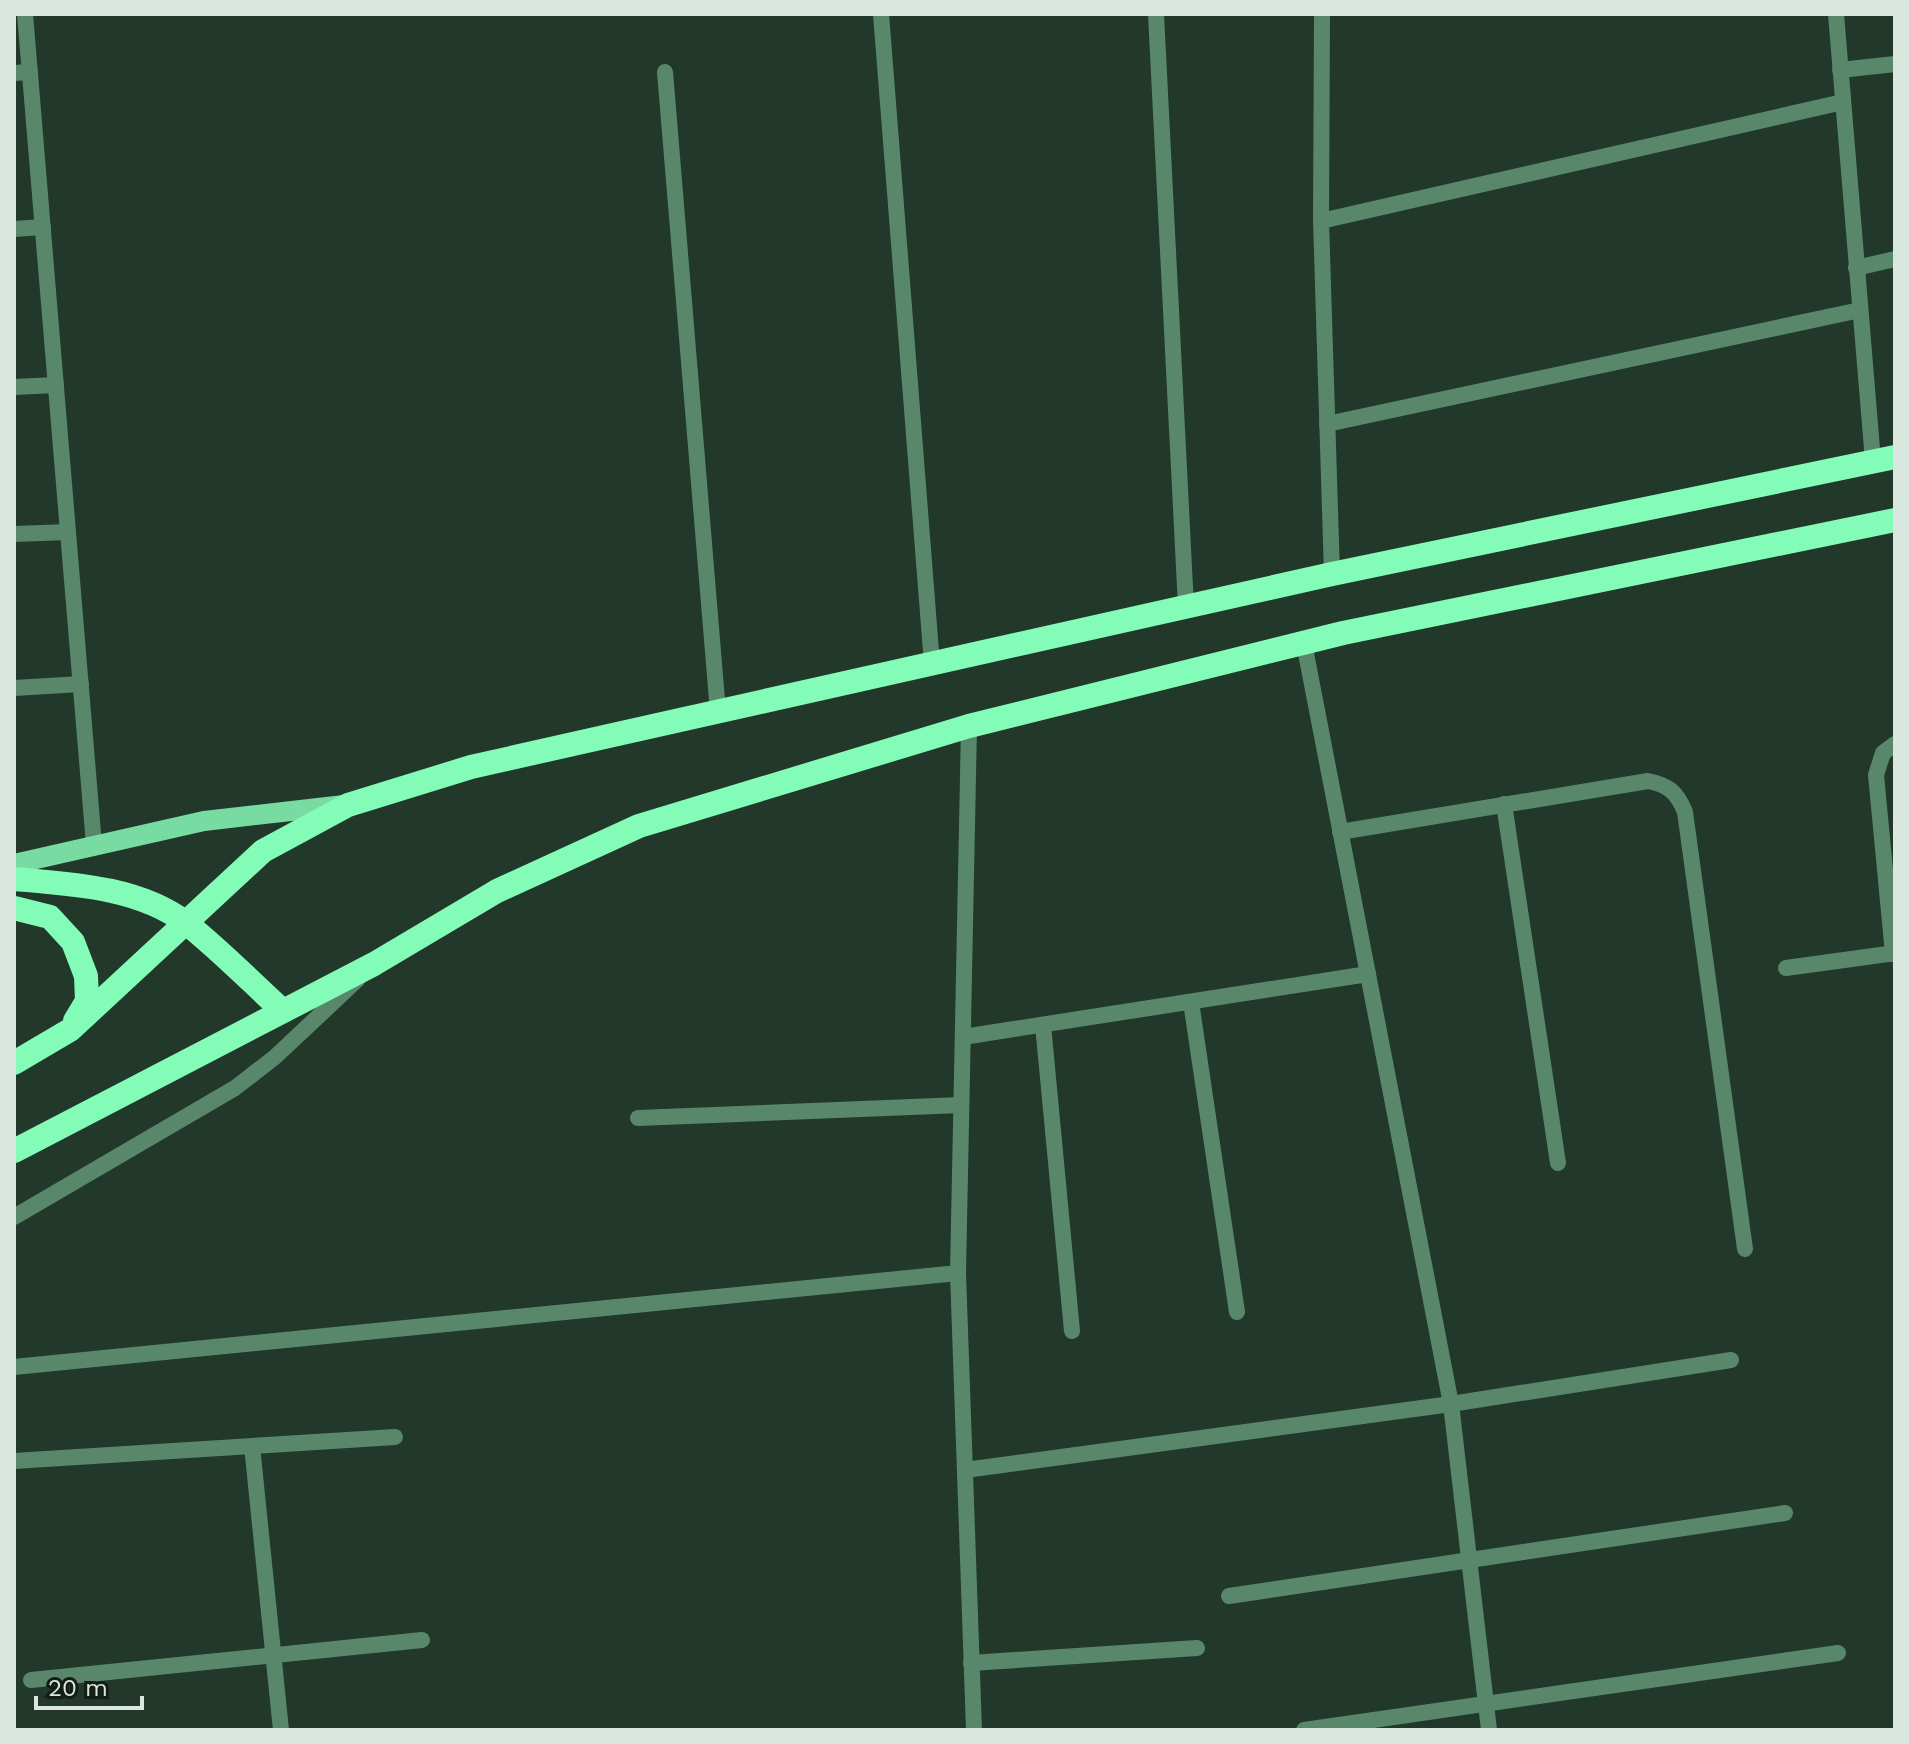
<svg xmlns="http://www.w3.org/2000/svg" width="1909" height="1744" viewBox="0 0 1909 1744" font-family="'Work Sans',sans-serif">
<style>
.lines{fill:none;stroke-linecap:round;stroke-linejoin:round}
.street{stroke:#59876b;stroke-width:16}
.primary{stroke:#78dba1;stroke-width:20}
.highway{stroke:#82fcb6;stroke-width:24}
</style>
<rect width="100%" height="100%" fill="#21382a"/>
<g class="lines">
<!-- street -->
<g class="street">
<path d="M25,14l69,831"/>
<path d="M881,14l51,650"/>
<path d="M1156,14l30,593"/>
<path d="M1322,14l-1,207 11,353"/>
<path d="M1836,14l37,447"/>
<path d="M1840,70l55,-6"/>
<path d="M665,72l53,640"/>
<path d="M14,73l16,-1"/>
<path d="M1321,221l522,-119"/>
<path d="M14,229l29,-2"/>
<path d="M1856,268l39,-9"/>
<path d="M14,387l42,-2"/>
<path d="M1327,424l533,-114"/>
<path d="M14,534l54,-2"/>
<path d="M1304,643l147,761 38,326"/>
<path d="M14,688l67,-4"/>
<path d="M969,726l-11,547 16,457"/>
<path d="M1504,804l54,359"/>
<path d="M1340,832l308,-51c20,4 29,11 37,31l60,437"/>
<path d="M1893,954l-17,-179 7,-22 12,-9"/>
<path d="M1786,968l109,-15"/>
<path d="M1191,1002l46,310"/>
<path d="M1043,1025l29,306"/>
<path d="M963,1037l405,-63"/>
<path d="M638,1118l323,-13"/>
<path d="M14,1217l221,-129 40,-31 83,-78"/>
<path d="M14,1367l944,-94"/>
<path d="M252,1446l29,284"/>
<path d="M14,1461l381,-24"/>
<path d="M965,1470l486,-66 280,-44"/>
<path d="M1229,1596l556,-83"/>
<path d="M971,1663l226,-15"/>
<path d="M31,1680l391,-40"/>
<path d="M1304,1730l534,-77"/>
</g>
<!-- primary -->
<path class="primary" d="M14,864l190,-43 140,-16"/>
<!-- highway -->
<g class="highway">
<path d="M14,879c57,5 125,8 172,44 34,27 65,59 97,88"/>
<path d="M14,908l36,9 23,25 13,34 1,25 -12,20"/>
<path d="M14,1063l56,-33 193,-179 85,-46 123,-38 200,-45 661,-148 563,-117"/>
<path d="M14,1151l360,-187 123,-73 142,-65 330,-100 374,-93 552,-113"/>
</g>
</g>
<!-- border -->
<rect width="1909" height="1744" fill="none" stroke="#d9e7de" stroke-width="32"/>
<!-- scale -->
<path d="M36 1696v12h106v-12" fill="none" stroke="#d9e7de" stroke-width="4"/>
<text x="48" y="1696" font-size="24" fill="#d9e7de" stroke="#131d16" stroke-width="6" paint-order="stroke">20 m</text>
</svg>
